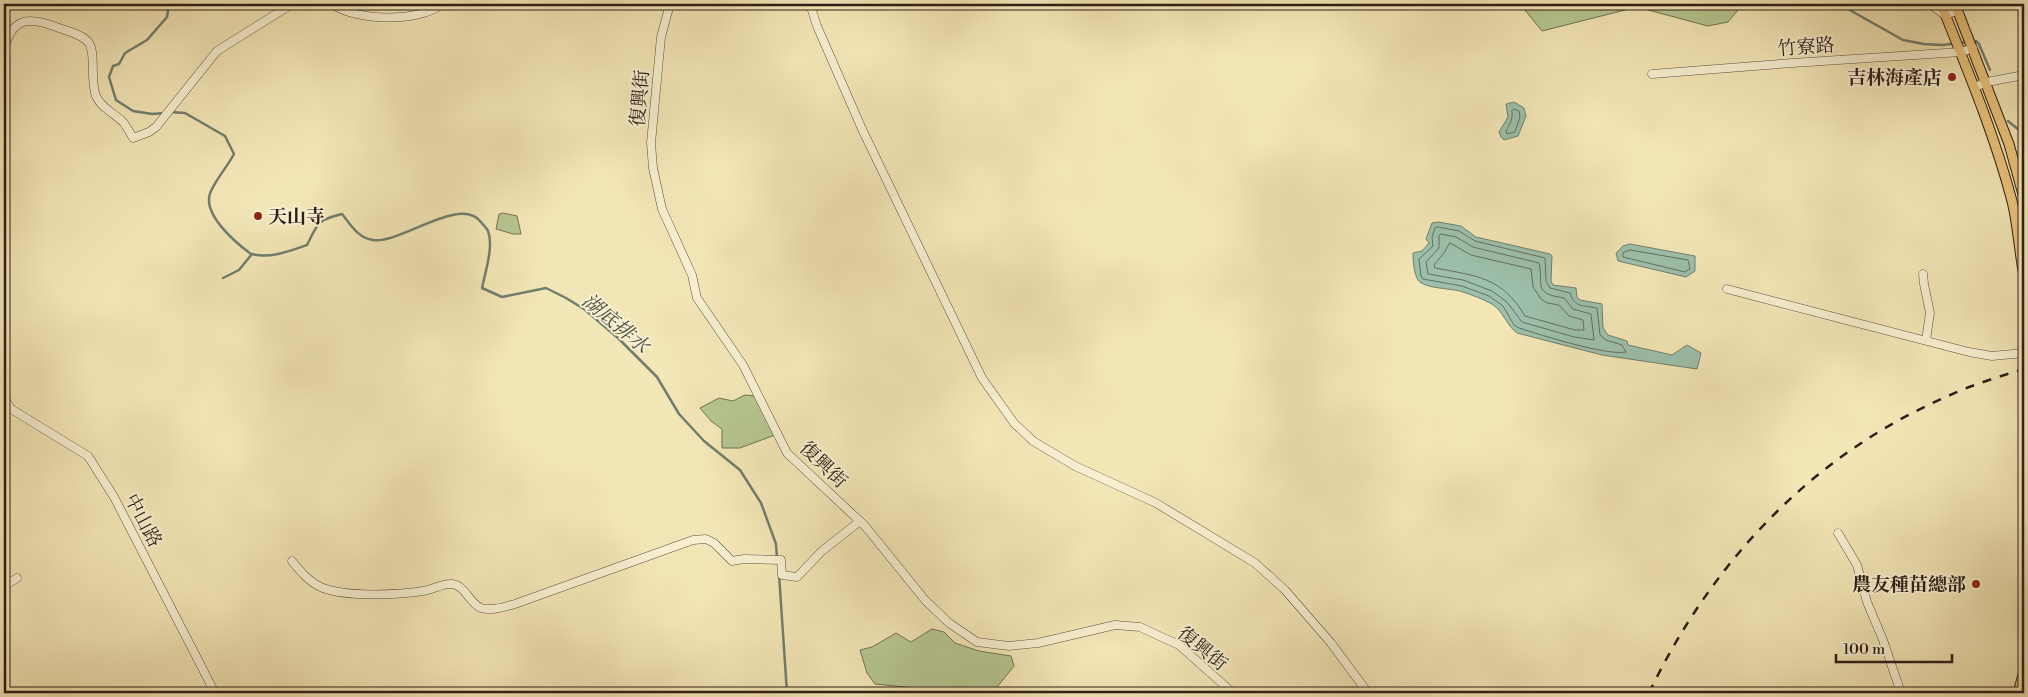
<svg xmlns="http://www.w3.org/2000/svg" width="2028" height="697" viewBox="0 0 2028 697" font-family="'Libre Bodoni','Noto Serif TC',serif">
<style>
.green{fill:#b6c691;stroke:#717254}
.water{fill:#9cc0ab;stroke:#6f7f6f}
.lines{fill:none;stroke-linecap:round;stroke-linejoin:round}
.shore{stroke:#646f60;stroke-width:1}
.stream{stroke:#6f7f6f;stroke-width:2.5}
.minor-casing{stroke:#5e503e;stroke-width:9}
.major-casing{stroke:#2c1e16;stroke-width:11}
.minor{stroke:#f7efd0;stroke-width:8}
.major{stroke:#eac37b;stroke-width:9}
.rail{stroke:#2c1e16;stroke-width:2.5;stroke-dasharray:9 9;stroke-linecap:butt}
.poi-dot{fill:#8f2418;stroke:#f7efd0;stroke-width:2}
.labels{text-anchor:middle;stroke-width:4;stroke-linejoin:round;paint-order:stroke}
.street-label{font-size:19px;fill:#2c1e16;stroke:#f7efd0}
.poi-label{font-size:19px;font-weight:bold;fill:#2c1e16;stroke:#f7efd0;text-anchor:end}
.water-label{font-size:20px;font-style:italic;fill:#4e4f43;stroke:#f7efd0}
</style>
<rect width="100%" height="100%" fill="#f3e6b6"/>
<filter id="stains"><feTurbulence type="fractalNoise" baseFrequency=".004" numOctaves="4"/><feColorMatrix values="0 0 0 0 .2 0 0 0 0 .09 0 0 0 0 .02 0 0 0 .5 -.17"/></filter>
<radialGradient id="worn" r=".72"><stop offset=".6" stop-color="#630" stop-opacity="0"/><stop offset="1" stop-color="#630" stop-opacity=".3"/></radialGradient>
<!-- green -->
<g class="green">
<path d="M1520,4h223l-15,18 -20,4 -71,-19 -95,24z"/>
<path d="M503,213l14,3 4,18h-8l-17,-5 3,-15z"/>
<path d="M745,395l10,1 20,39 -35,13h-18v-19l-11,-8 -11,-13 19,-10 14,3z"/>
<path d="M932,629l12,3 11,11 24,8 32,5 3,10 -17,21 -2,6h-57l-22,-5 -41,-4 -8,-11 -7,-23 12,-3 24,-14 15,9z"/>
</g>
<!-- water -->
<g class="water">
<path d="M1514,102l10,6 2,8 -8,20 -14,4 -3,-3 -2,-5 9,-15 -2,-13z"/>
<path d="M1438,222l23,4 15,11 74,17 2,2 -1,25 2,4 23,3 1,9 3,3 22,4 1,24 5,7 19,6 1,4 44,10 15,-10 14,8 -4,16 -95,-14 -85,-22c-11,-8 -13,-21 -25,-29 -9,-5 -20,-9 -29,-12 -11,-4 -39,-3 -45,-12 -4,-6 -5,-19 -5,-27l9,-2 7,-8 -3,-4 6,-16z"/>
<path d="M1630,244l65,12v15l-9,6 -68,-16 -2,-8 7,-7z"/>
</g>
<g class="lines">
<!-- shore -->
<g class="shore">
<path d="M1514,109l5,2 1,6 -5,15 -8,2 -1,-3c4,-7 7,-12 6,-20z"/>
<path d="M1438,227l21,4 16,10 70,17 1,23 4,7 20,5c5,15 12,12 27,15l3,27 6,5 16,5 4,7c-19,4 -85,-17 -107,-24l-5,-3 -11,-19 -14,-10 -27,-10 -39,-7 -2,-3 -2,-17 14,-13 -1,-9 3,-9z"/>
<path d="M1441,234l15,3 17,10 66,16c5,23 -7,30 25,35l9,11 18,5 3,26 -20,-3 -52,-15 -15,-20 -15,-11 -29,-11 -35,-6 -2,-12 13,-14v-12z"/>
<path d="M1450,243l21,12 60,14 2,18 8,12 6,4 12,2 10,11 14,4 1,10h-9l-50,-14c-23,-39 -48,-40 -90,-48l-1,-3 10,-12z"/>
<path d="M1630,250l58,10 2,9 -5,3 -62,-15v-4z"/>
</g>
<!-- stream -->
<g class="stream">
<path d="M1839,4l64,36 21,4 18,1 34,-4 3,3 11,26"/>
<path d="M170,112l15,1 40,23 9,18c-7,13 -17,24 -23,37 -11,22 25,52 40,63"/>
<path d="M165,113l-13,1 -19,-3 -17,-11 -7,-23 4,-11 6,-2 6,-11 22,-13 20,-23 2,-13"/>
<path d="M2008,121l16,13"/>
<path d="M223,278l16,-8 13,-16c17,5 38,-3 55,-9 11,-22 10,-25 35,-31 9,11 16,24 31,26 28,4 87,-45 108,-18 2,3 6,6 7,9 6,15 -3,42 -6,57l20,9 44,-9 20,10 18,11 34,29 39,39 22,37 25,27 36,29 21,33 15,41 1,14"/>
<path d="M779,574l8,119"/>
</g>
<!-- minor casing -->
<g class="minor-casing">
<g id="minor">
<path d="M332,4c24,17 86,19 110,0"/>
<path d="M670,4l-9,33 -10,106 2,25 9,41 30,66 5,23 46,67 44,88 78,73 60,74 24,23 28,19 32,4 29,-3 77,-18 25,2 39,18 54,48"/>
<path d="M810,4l7,22 45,103 120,249 32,45 19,18 42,25 81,37 99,60 30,27 46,53 37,50"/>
<path d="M1930,4l15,11 13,-5"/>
<path d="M4,49c10,-36 28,-31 58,-20 9,3 21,6 27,14 7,11 1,38 7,53 5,12 18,17 27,26 4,5 7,11 10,16l16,-6 7,-5 61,-76 75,-47"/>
<path d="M1652,74l140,-11 169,-11 12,-4"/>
<path d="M1975,87l12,-5 37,-7"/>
<path d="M1923,274l1,10 6,29 -4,27"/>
<path d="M1727,289l242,63 23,4 32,-3"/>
<path d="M4,397l7,12 77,47 26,41 101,196"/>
<path d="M1838,533l19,32 10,37 16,38 18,53"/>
<path d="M292,561c8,10 18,22 31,27 23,9 75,7 100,3 10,-1 18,-8 29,-7 13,1 17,19 29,24 11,3 23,-1 34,-4l178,-64 13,-1 8,4 18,18 12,-2 37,1 1,15 15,2 25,-26 38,-30"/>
<path d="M4,586l13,-8"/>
</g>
</g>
<!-- major casing -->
<g class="major-casing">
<g id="major">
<path d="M1941,4c26,65 53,129 71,197 6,24 7,50 12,75"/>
<path d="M1955,4l54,140 15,54"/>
<path d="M2018,693l6,-22"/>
</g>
</g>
<!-- minor -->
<use href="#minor" class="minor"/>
<!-- major -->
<use href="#major" class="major"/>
<!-- rail -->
<path class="rail" d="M1649,693c62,-130 163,-238 297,-296 25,-12 52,-20 78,-28"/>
</g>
<!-- markers -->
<g class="poi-dot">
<circle cx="1952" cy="77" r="5"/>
<circle cx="258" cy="216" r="5"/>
<circle cx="1976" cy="584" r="5"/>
</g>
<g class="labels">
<!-- street labels -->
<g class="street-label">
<text transform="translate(1806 46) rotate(-4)" y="7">竹寮路</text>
<text transform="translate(639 98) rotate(-85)" y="7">復興街</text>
<text transform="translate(824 464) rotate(44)" y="7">復興街</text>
<text transform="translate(144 520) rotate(62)" y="7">中山路</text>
<text transform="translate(1203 648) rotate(39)" y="7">復興街</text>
</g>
<!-- poi labels -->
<g class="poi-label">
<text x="1942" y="84">吉林海產店</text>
<text x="268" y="223" text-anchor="start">天山寺</text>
<text x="1966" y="591">農友種苗總部</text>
</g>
<!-- water labels -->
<g class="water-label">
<text transform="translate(616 323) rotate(40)" y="7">湖底排水</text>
</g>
</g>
<!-- margin -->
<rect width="2028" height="697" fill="none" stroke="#f3e6b6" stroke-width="20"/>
<rect x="5" y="5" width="2018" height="687" fill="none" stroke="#2c1e16" stroke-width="2.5"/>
<rect x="10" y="10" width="2008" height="677" fill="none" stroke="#2c1e16"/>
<!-- scale -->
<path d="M1836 654v8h116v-8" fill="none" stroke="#2c1e16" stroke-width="2.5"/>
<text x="1843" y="654" font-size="15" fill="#2c1e16" stroke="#f7efd0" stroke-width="4" paint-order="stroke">100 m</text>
<rect width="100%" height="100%" filter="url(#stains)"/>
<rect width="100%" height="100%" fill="url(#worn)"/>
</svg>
